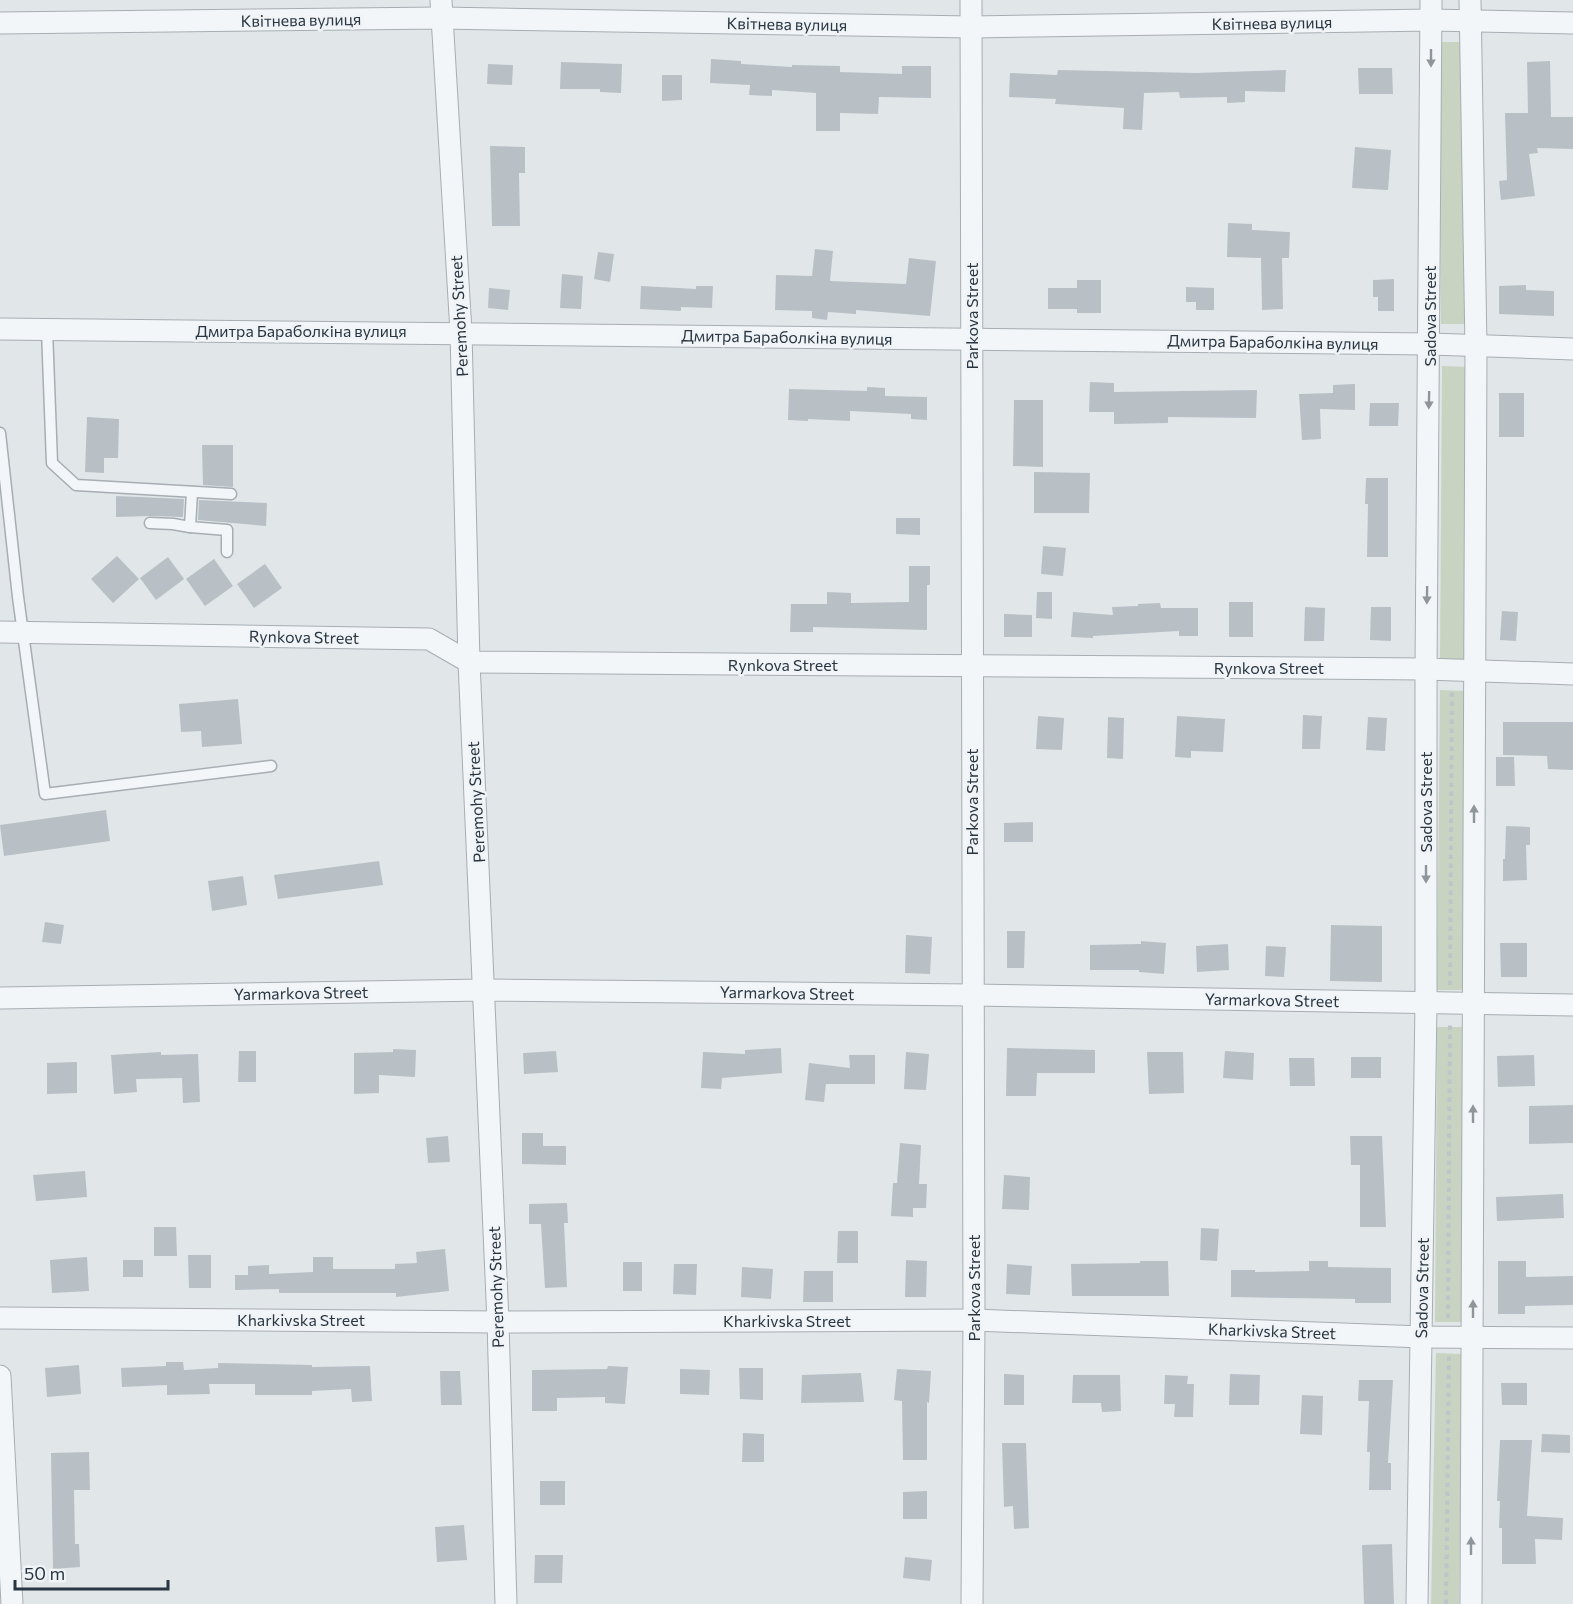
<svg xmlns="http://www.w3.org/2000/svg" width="1573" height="1604" viewBox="0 0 1573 1604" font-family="Commissioner,sans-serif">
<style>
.green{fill:#c9d3c2}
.building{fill:#b8c0c6}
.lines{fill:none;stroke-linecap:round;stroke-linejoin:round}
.service-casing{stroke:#a6aeb3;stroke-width:13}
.minor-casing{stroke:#a6aeb3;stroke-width:23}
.path{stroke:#bec4c8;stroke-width:4;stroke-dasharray:4.5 4.5;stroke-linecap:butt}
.service{stroke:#f3f6f8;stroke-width:10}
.minor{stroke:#f3f6f8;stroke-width:21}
.oneway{fill:#8e969c}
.labels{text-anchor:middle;stroke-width:5;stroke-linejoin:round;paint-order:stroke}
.street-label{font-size:16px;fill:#293641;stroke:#f0f4f7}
</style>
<rect width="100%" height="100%" fill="#e1e6e9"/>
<!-- green -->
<g class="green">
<path d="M1439,42h26l2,282h-26z"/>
<path d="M1442,366l27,1 -3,295 -26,-1z"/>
<path d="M1440,690l25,1 -3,299h-25z"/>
<path d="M1437,1027h27l-2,295h-27z"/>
<path d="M1436,1353l27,1 -4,250h-28z"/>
</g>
<!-- building -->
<g class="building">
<path d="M711,59l30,2v3l51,3v-2l48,1v6l62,2v-8h29v32l-52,-1 -1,17 -38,-1v18h-24v-38l-44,-3v6l-23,-1 1,-10 -40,-2z"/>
<path d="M1550,61l1,56h22v32l-36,-1 1,5 -9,1 6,42 -34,4 -2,-19 8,-1 -2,-67h23l-1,-51z"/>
<path d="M561,62l61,2 -1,29 -21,-1v-3h-40z"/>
<path d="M488,64l25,1 -1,20 -25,-1z"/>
<path d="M1358,68h34l1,26h-34z"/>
<path d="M1058,70l138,3 90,-3 -1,22 -40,-1v11l-18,1v-6l-47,1 -1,-6 -35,1 -2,37 -19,-1 1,-21 -69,-4 1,-5 -47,-2 1,-24 47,2z"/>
<path d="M662,75h20v25l-20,1z"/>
<path d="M490,146l35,1v26h-6l1,53h-28z"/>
<path d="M1355,147l36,3 -3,40 -36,-2z"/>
<path d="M1228,223l24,1v6l38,2 -1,26h-7l1,51 -21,1 -1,-52 -34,-1z"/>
<path d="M815,249l18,2 -3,30 76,3 3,-26 27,3 -6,55 -74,-6v4l-28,-2 -1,8 -15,-2v-7l-37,-1 1,-35 36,1z"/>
<path d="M598,252l16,2 -4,28 -16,-3z"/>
<path d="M562,274l21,2 -2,33 -21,-1z"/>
<path d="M1394,279v32h-16v-14h-5v-17z"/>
<path d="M1077,280h24v33h-24v-4h-29v-21h29z"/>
<path d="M1526,285v5l28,1v25l-55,-2v-28z"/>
<path d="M641,286l55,3v-3h17l-1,22 -31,-1v4l-41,-2z"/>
<path d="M1186,287l28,1v22h-18v-8h-10z"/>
<path d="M489,288l21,2 -2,20 -20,-2z"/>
<path d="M1090,382l24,1v9l143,-2 -1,28 -88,-1v6l-54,1v-12h-25z"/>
<path d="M1355,384v26l-35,-1 1,30 -19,1 -3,-46 34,-1v-8z"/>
<path d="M867,387l18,1v8l42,1v23l-16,-1v-5l-61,-3v10l-42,-2v2l-20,-1 1,-31 78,2z"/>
<rect x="1499" y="393" width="25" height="44"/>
<path d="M1014,400h29v67l-30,-1z"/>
<path d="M1370,403h29l-1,23h-29z"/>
<path d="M87,417l32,2 -1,39h-14v15l-19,-1z"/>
<path d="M202,445h31v42l-30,-2z"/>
<path d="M1034,472l56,1 -1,40h-55z"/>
<path d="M1366,478h22v79h-21l1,-53h-3z"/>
<path d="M116,496l68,3 -1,18 -33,-1 -34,1z"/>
<path d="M199,500l68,3 -1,23 -68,-6z"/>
<path d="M896,518h24v17l-24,-1z"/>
<path d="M1043,546l23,2 -3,28 -22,-2z"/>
<path d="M117,556l22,23 -26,24 -22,-24z"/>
<path d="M168,557l16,22 -28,21 -16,-22z"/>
<path d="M214,559l19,27 -28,20 -19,-27z"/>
<path d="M265,564l17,24 -28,20 -17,-24z"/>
<path d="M909,566h21v19h-3v45l-114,-3v5h-23l1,-28h36v-12l24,1v10l58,-1z"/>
<path d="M1037,592h15v27l-16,-1z"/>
<rect x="1229" y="602" width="24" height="35"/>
<path d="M1160,603l1,5h37v28h-19v-5l-86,5v2l-22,-1 2,-25 40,3 -1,-8 26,-1v-2z"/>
<path d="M1305,607l20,1 -1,33h-20z"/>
<path d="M1371,607h20v34l-21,-1z"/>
<path d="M1502,611l16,1 -2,29 -16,-1z"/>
<path d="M1004,614l28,1v22h-28z"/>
<path d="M238,699l4,45 -40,3 -1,-16 -20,1 -2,-28z"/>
<path d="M1303,715l19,1 -2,33h-18z"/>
<path d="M1038,716l26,2 -2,32 -26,-1z"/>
<path d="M1177,716l48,3 -2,33 -32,-1v7l-16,-1z"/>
<path d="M1108,717l16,1 -1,41 -16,-1z"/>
<path d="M1368,717l19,1 -2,33 -19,-1z"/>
<path d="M1503,722h70v48l-25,-1 -1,-13 -44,-1z"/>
<path d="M1496,757h18l1,29h-19z"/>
<path d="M106,810l4,31 -106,15 -4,-31z"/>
<path d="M1033,822v20h-29v-19z"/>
<path d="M1506,826l24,1v18h-4l1,35 -24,1v-22h2z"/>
<path d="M379,861l4,24 -105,14 -4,-24z"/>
<path d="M243,876l4,29 -35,6 -4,-30z"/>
<path d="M45,922l19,3 -3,19 -19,-2z"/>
<path d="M1331,925l51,1v56l-52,-1z"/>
<path d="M1007,931h18l-1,37h-17z"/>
<path d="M906,935l26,2 -2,37 -25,-1z"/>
<path d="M1141,941l25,2 -2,31 -25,-2v-2h-49v-25l51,-1z"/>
<path d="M1500,943h27v34h-26z"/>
<path d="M1228,944l1,26 -32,2 -1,-26z"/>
<path d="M1266,946l20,1 -2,30 -19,-1z"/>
<path d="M781,1048l1,25 -60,5 -1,11 -20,-1 2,-36 42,2v-4z"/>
<path d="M1007,1048l88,2v23h-58l-1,23h-30z"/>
<path d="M393,1049l23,1 -1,27 -36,-2v18l-25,1v-41l39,-1z"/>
<path d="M239,1051h17v31h-18z"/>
<path d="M556,1051l2,21 -34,2 -1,-21z"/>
<path d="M1225,1051l29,2 -1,27 -30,-2z"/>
<path d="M161,1052v3l37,-1 2,48 -17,1 -1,-25 -46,1 1,13 -23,2 -3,-39z"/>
<path d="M906,1052l23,2 -3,36 -22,-1z"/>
<path d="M1147,1052h36l1,41 -35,1z"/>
<path d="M849,1055h26v29h-49l-2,18 -19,-2 4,-37 41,5z"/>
<path d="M1534,1055l1,31 -37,1 -1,-31z"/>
<rect x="1351" y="1057" width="30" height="21"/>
<path d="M1289,1058h25l1,28h-25z"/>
<path d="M77,1062v31l-30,1v-31z"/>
<path d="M1573,1105v38l-44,1v-38z"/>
<path d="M522,1133h21v13h23v19l-44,-1z"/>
<path d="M448,1136l2,26 -22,1 -2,-25z"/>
<path d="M1350,1136h32l4,91h-26v-62h-9z"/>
<path d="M900,1143l21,2 -2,39h8l-1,24h-13v9l-22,-1 2,-33h4z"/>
<path d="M85,1171l2,26 -51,4 -3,-26z"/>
<path d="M1004,1175l26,2 -1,33 -27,-1z"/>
<path d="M1563,1194l1,24 -67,3 -1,-24z"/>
<path d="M567,1203l1,20h-4l3,64 -22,1 -4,-64h-12v-20z"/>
<path d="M154,1227h22l1,29h-23z"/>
<path d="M1201,1228l18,1 -2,32 -17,-1z"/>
<path d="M838,1231h20v32h-21z"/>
<path d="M445,1249l4,42 -53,6v-4h-117v-4l-44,1v-15h13v-9l21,-1v9l44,-2v-15h20v12h62v-5l22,-1 -1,-11z"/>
<path d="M188,1255h23v33h-22z"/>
<path d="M87,1257l2,34 -37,2 -2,-33z"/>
<rect x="123" y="1260" width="20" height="17"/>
<path d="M906,1260l21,1 -1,36h-21z"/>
<path d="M1140,1261h28l1,35h-97l-1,-32 69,-1z"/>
<path d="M1309,1261h19v6l63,1v35h-36v-4l-124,-2v-27h24v2l54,-1z"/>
<path d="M1498,1261h28v16l47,-1v29l-48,1v8h-27z"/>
<rect x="623" y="1262" width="19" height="29"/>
<path d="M674,1264h23l-1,31 -23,-1z"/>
<path d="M1007,1264l25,2 -2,29 -24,-1z"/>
<path d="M742,1267l31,2 -2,30 -30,-2z"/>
<path d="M804,1271h29v31h-30z"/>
<path d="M166,1362h17l1,8 34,-2v-5l94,2v2l58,-1 2,35 -20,1 -1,-13 -39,2v4h-57v-11h-46l1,10 -43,1v-10l-45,2 -1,-19 45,-2z"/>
<path d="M79,1365l2,29 -34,3 -2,-29z"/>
<path d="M608,1366l20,1 -3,37 -20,-1v-6l-48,1v13h-25v-41l75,-1z"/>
<path d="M739,1368h24v32l-23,-1z"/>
<path d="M680,1369l30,1 -1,25 -29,-1z"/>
<path d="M897,1369l34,2 -2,32 -2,-1v58h-24l-1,-59 -8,-1z"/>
<path d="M440,1371h20l2,34h-21z"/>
<path d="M861,1373l3,29 -63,1 1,-28z"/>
<path d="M1004,1374l20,1v30h-20z"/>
<path d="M1230,1374l30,1 -1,30h-30z"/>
<path d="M1073,1375h47l1,36 -19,1 -1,-9h-29z"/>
<path d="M1165,1375l23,1 -1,8h7l-1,33h-19l1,-13h-11z"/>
<path d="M1359,1380h34l-5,83h3v27h-22l1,-38h-3l2,-51h-11z"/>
<path d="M1501,1383h26v22h-25z"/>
<path d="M1302,1395l21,1 -1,39 -22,-1z"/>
<path d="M743,1433l21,1v28h-22z"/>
<path d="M1542,1434l28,1v18l-29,-1z"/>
<path d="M1500,1440h32l-5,76 36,2 -1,22 -27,-1 1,25h-34v-36h-3l1,-27h-3z"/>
<path d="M1002,1443h24l3,85 -15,1 -1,-23 -9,1z"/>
<path d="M89,1452l1,38h-16l1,54h4l1,23 -27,2 -2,-116z"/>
<rect x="540" y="1481" width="25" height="24"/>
<path d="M927,1491v28h-24v-27z"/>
<path d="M464,1525l3,35 -30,2 -2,-35z"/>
<path d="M1392,1544l2,60h-30l-2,-59z"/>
<path d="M535,1555h28l-1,28h-28z"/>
<path d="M905,1557l27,3 -2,21 -27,-3z"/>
</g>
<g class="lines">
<!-- service casing -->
<g class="service-casing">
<g id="service">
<path d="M47,330l5,133 24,22 155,9"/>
<path d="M0,433l18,164 27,197 226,-28"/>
<path d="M192,492l-2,35 37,3v22"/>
<path d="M150,523l23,1 17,3"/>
</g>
</g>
<!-- minor casing -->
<g class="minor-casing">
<g id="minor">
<path d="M441,0l20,332 8,330 29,660 8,282"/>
<path d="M971,0l3,1320 -2,284"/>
<path d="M1470,0l6,347 -5,1257"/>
<path d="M0,23l441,-5 530,9 460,-7 142,3"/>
<path d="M0,329l1430,15 143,5"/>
<path d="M0,632l429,7 40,23 957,7 147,5"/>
<path d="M0,998l484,-8 488,5 601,10"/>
<path d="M0,1318l498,4 476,-2 448,17 151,1"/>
<path d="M0,1376l12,228"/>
<path d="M1417,1604l9,-601v-334l5,-669"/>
</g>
</g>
<!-- path -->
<g class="path">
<path d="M1450,985l2,-295"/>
<path d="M1448,1318l2,-295"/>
<path d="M1446,1604l3,-248"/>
</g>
<!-- service -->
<use href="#service" class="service"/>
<!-- minor -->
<use href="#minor" class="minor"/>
</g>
<!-- one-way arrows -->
<defs><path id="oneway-solid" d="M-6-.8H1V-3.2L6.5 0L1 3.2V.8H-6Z" transform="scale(1.5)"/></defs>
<g class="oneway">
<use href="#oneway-solid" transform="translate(1431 58) rotate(90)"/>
<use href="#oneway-solid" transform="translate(1429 400) rotate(91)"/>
<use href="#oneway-solid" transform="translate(1427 595) rotate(91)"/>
<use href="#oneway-solid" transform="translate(1474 814) rotate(-90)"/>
<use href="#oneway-solid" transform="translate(1426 874) rotate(90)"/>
<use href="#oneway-solid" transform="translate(1473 1114) rotate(-90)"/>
<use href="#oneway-solid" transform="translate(1473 1309) rotate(-90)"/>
<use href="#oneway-solid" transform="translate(1471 1546) rotate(-90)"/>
</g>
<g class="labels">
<!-- street labels -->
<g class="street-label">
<text transform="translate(301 20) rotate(-1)" y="6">Квітнева вулиця</text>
<text transform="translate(1272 23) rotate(-1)" y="6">Квітнева вулиця</text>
<text transform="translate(787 24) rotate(1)" y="6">Квітнева вулиця</text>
<text transform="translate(459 316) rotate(-93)" y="6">Peremohy Street</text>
<text transform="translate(972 316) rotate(-90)" y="6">Parkova Street</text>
<text transform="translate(1430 316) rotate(-90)" y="6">Sadova Street</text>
<text x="301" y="337">Дмитра Бараболкіна вулиця</text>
<text transform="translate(787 337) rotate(1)" y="6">Дмитра Бараболкіна вулиця</text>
<text transform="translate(1273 342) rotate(1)" y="6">Дмитра Бараболкіна вулиця</text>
<text transform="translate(304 637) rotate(1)" y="6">Rynkova Street</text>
<text x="783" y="671">Rynkova Street</text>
<text x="1269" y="674">Rynkova Street</text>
<text transform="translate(476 802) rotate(-93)" y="6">Peremohy Street</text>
<text transform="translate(972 802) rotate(-90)" y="6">Parkova Street</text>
<text transform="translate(1426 802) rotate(-90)" y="6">Sadova Street</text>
<text transform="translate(301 993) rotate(-1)" y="6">Yarmarkova Street</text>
<text transform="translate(787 993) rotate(1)" y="6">Yarmarkova Street</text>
<text transform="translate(1272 1000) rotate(1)" y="6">Yarmarkova Street</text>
<text transform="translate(496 1287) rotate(-92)" y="6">Peremohy Street</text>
<text transform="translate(974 1288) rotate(-90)" y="6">Parkova Street</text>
<text transform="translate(1422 1288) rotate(-89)" y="6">Sadova Street</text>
<text x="301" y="1326">Kharkivska Street</text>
<text x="787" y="1327">Kharkivska Street</text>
<text transform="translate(1272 1331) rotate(2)" y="6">Kharkivska Street</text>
</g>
</g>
<!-- scale -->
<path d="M15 1580v9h153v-9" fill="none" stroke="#293641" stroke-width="3"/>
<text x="24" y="1580" font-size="18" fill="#293641" stroke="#f0f4f7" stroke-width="4.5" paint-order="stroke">50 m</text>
</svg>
